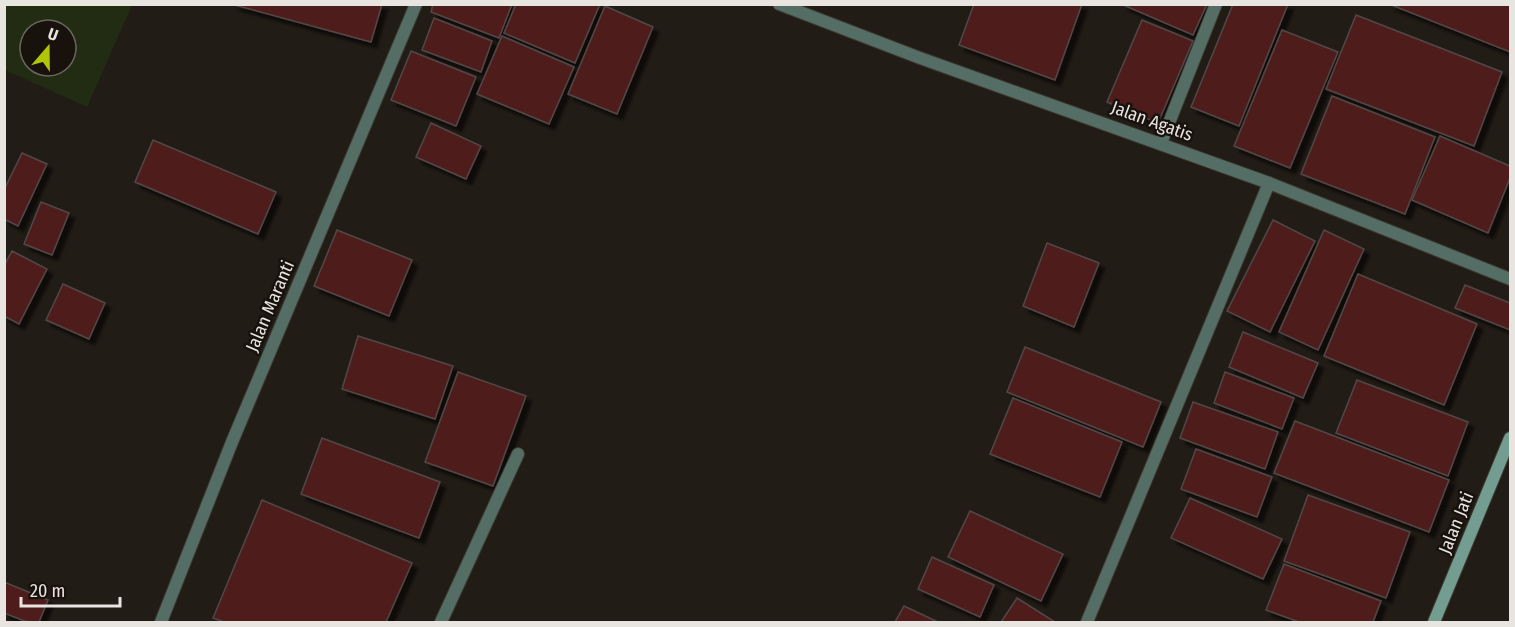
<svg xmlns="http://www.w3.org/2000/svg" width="1515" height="627" viewBox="0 0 1515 627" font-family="'Fira Sans Condensed',sans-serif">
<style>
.green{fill:#212c12;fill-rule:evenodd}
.building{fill:#4f1e1d;stroke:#514746;stroke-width:1.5;filter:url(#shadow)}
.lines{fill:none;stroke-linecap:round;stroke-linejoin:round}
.street-casing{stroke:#3e3832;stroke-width:14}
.secondary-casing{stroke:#3e3832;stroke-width:14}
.street{stroke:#546e66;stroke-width:12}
.secondary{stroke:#739d90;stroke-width:12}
.labels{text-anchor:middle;stroke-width:5;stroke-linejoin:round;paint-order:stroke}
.street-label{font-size:18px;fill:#e8e4e0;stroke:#18120d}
</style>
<defs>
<filter id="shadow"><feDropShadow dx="5.5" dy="5.5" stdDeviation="1.5" flood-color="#0009"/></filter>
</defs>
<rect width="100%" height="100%" fill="#221c16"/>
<!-- green -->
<path class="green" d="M5,4l127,1 -45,102 -82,-37zM30,30h36v36h-36z"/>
<!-- building -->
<g class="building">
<path d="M231,4h151l-11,38z"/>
<path d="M433,4h79l-13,34 -68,-26z"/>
<path d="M516,4h84l-25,59 -71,-30z"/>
<path d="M974,4h108l-27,76 -96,-35z"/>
<path d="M1121,4h86l-14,31z"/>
<path d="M1233,4h55l-49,122 -48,-19z"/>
<path d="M1389,4h121v48z"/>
<path d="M605,6l48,21 -36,87 -49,-20z"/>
<path d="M1356,15l146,57 -28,74 -148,-57z"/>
<path d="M434,18l58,23 -11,31 -59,-22z"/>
<path d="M1142,20l51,21 -35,82 -51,-21z"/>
<path d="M1282,30l56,22 -48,116 -56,-22z"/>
<path d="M502,36l72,31 -25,57 -72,-30z"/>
<path d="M411,51l65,26 -20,49 -65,-26z"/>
<path d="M1332,96l103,41 -30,77 -104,-40z"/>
<path d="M431,123l50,23 -15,33 -50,-22z"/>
<path d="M1440,136l70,30v12l-22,55 -76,-33z"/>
<path d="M153,140l123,52 -18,42 -123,-52z"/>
<path d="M22,153l25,11 -29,62 -14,-7v-29z"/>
<path d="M41,202l28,11 -17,42 -28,-11z"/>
<path d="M1273,220l42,21 -45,91 -43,-21z"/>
<path d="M337,230l75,30 -23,56 -75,-30z"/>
<path d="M1324,230l40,19 -46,101 -39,-18z"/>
<path d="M1047,243l52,20 -25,64 -51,-21z"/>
<path d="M12,251l35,18 -28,55 -15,-8v-50z"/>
<path d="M1358,274l119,50 -33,81 -120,-49z"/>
<path d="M63,284l42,19 -16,36 -43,-19z"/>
<path d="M1465,285l45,18v27l-55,-22z"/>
<path d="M1243,332l75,31 -15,35 -74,-31z"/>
<path d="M358,336l95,30 -18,53 -93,-30z"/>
<path d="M1025,347l136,55 -18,45 -136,-55z"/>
<path d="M458,372l68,24 -33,90 -68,-24z"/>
<path d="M1225,372l69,26 -12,31 -68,-26z"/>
<path d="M1357,380l111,42 -20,54 -112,-43z"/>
<path d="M1013,398l109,44 -22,55 -110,-43z"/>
<path d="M1193,402l85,30 -13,37 -85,-31z"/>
<path d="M1295,421l154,59 -20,52 -155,-59z"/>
<path d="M322,438l118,44 -21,56 -118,-44z"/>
<path d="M1196,449l76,28 -15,40 -76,-28z"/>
<path d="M1308,495l102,37 -24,66 -102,-37z"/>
<path d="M1190,498l92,41 -19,40 -92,-41z"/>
<path d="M262,500l150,63 -26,59h-162l-11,-4z"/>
<path d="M970,511l93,43 -22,47 -93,-44z"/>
<path d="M932,557l62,28 -14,32 -62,-28z"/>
<path d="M1284,564l97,37 -8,21h-74l-33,-12z"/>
<path d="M4,582l44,18 -9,22h-12l-23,-9z"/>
<path d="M1017,598l38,24h-54z"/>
<path d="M904,606l34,16h-43z"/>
</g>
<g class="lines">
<!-- street casing -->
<g class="street-casing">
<g id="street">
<path d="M779,4l141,54 349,125 241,96"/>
<path d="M1161,143l55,-139"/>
<path d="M161,622l71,-180 184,-438"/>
<path d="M441,622l77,-168"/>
<path d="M1087,622l182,-439"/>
</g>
</g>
<!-- secondary casing -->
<g class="secondary-casing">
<path id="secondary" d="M1434,622l76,-184"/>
</g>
<!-- street -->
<use href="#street" class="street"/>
<!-- secondary -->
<use href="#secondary" class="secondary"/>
</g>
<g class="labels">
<!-- street labels -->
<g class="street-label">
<text transform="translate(1152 121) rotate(20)" y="6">Jalan Agatis</text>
<text transform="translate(270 306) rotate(-67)" y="6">Jalan Maranti</text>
<text transform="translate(1456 523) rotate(-68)" y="6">Jalan Jati</text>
</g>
</g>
<!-- border -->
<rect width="1515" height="627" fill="none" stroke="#e8e4e0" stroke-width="12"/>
<!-- north arrow -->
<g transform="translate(48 48) rotate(20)"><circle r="28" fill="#18120d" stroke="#6b6661" stroke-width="1.5"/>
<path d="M0-4.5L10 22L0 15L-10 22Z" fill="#afc506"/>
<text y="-9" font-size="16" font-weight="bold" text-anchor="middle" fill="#e8e4e0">U</text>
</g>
<!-- scale -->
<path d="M21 597v9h99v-9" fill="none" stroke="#e8e4e0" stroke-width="3"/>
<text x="30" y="597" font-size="18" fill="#e8e4e0" stroke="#18120d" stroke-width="4.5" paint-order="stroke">20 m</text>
</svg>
